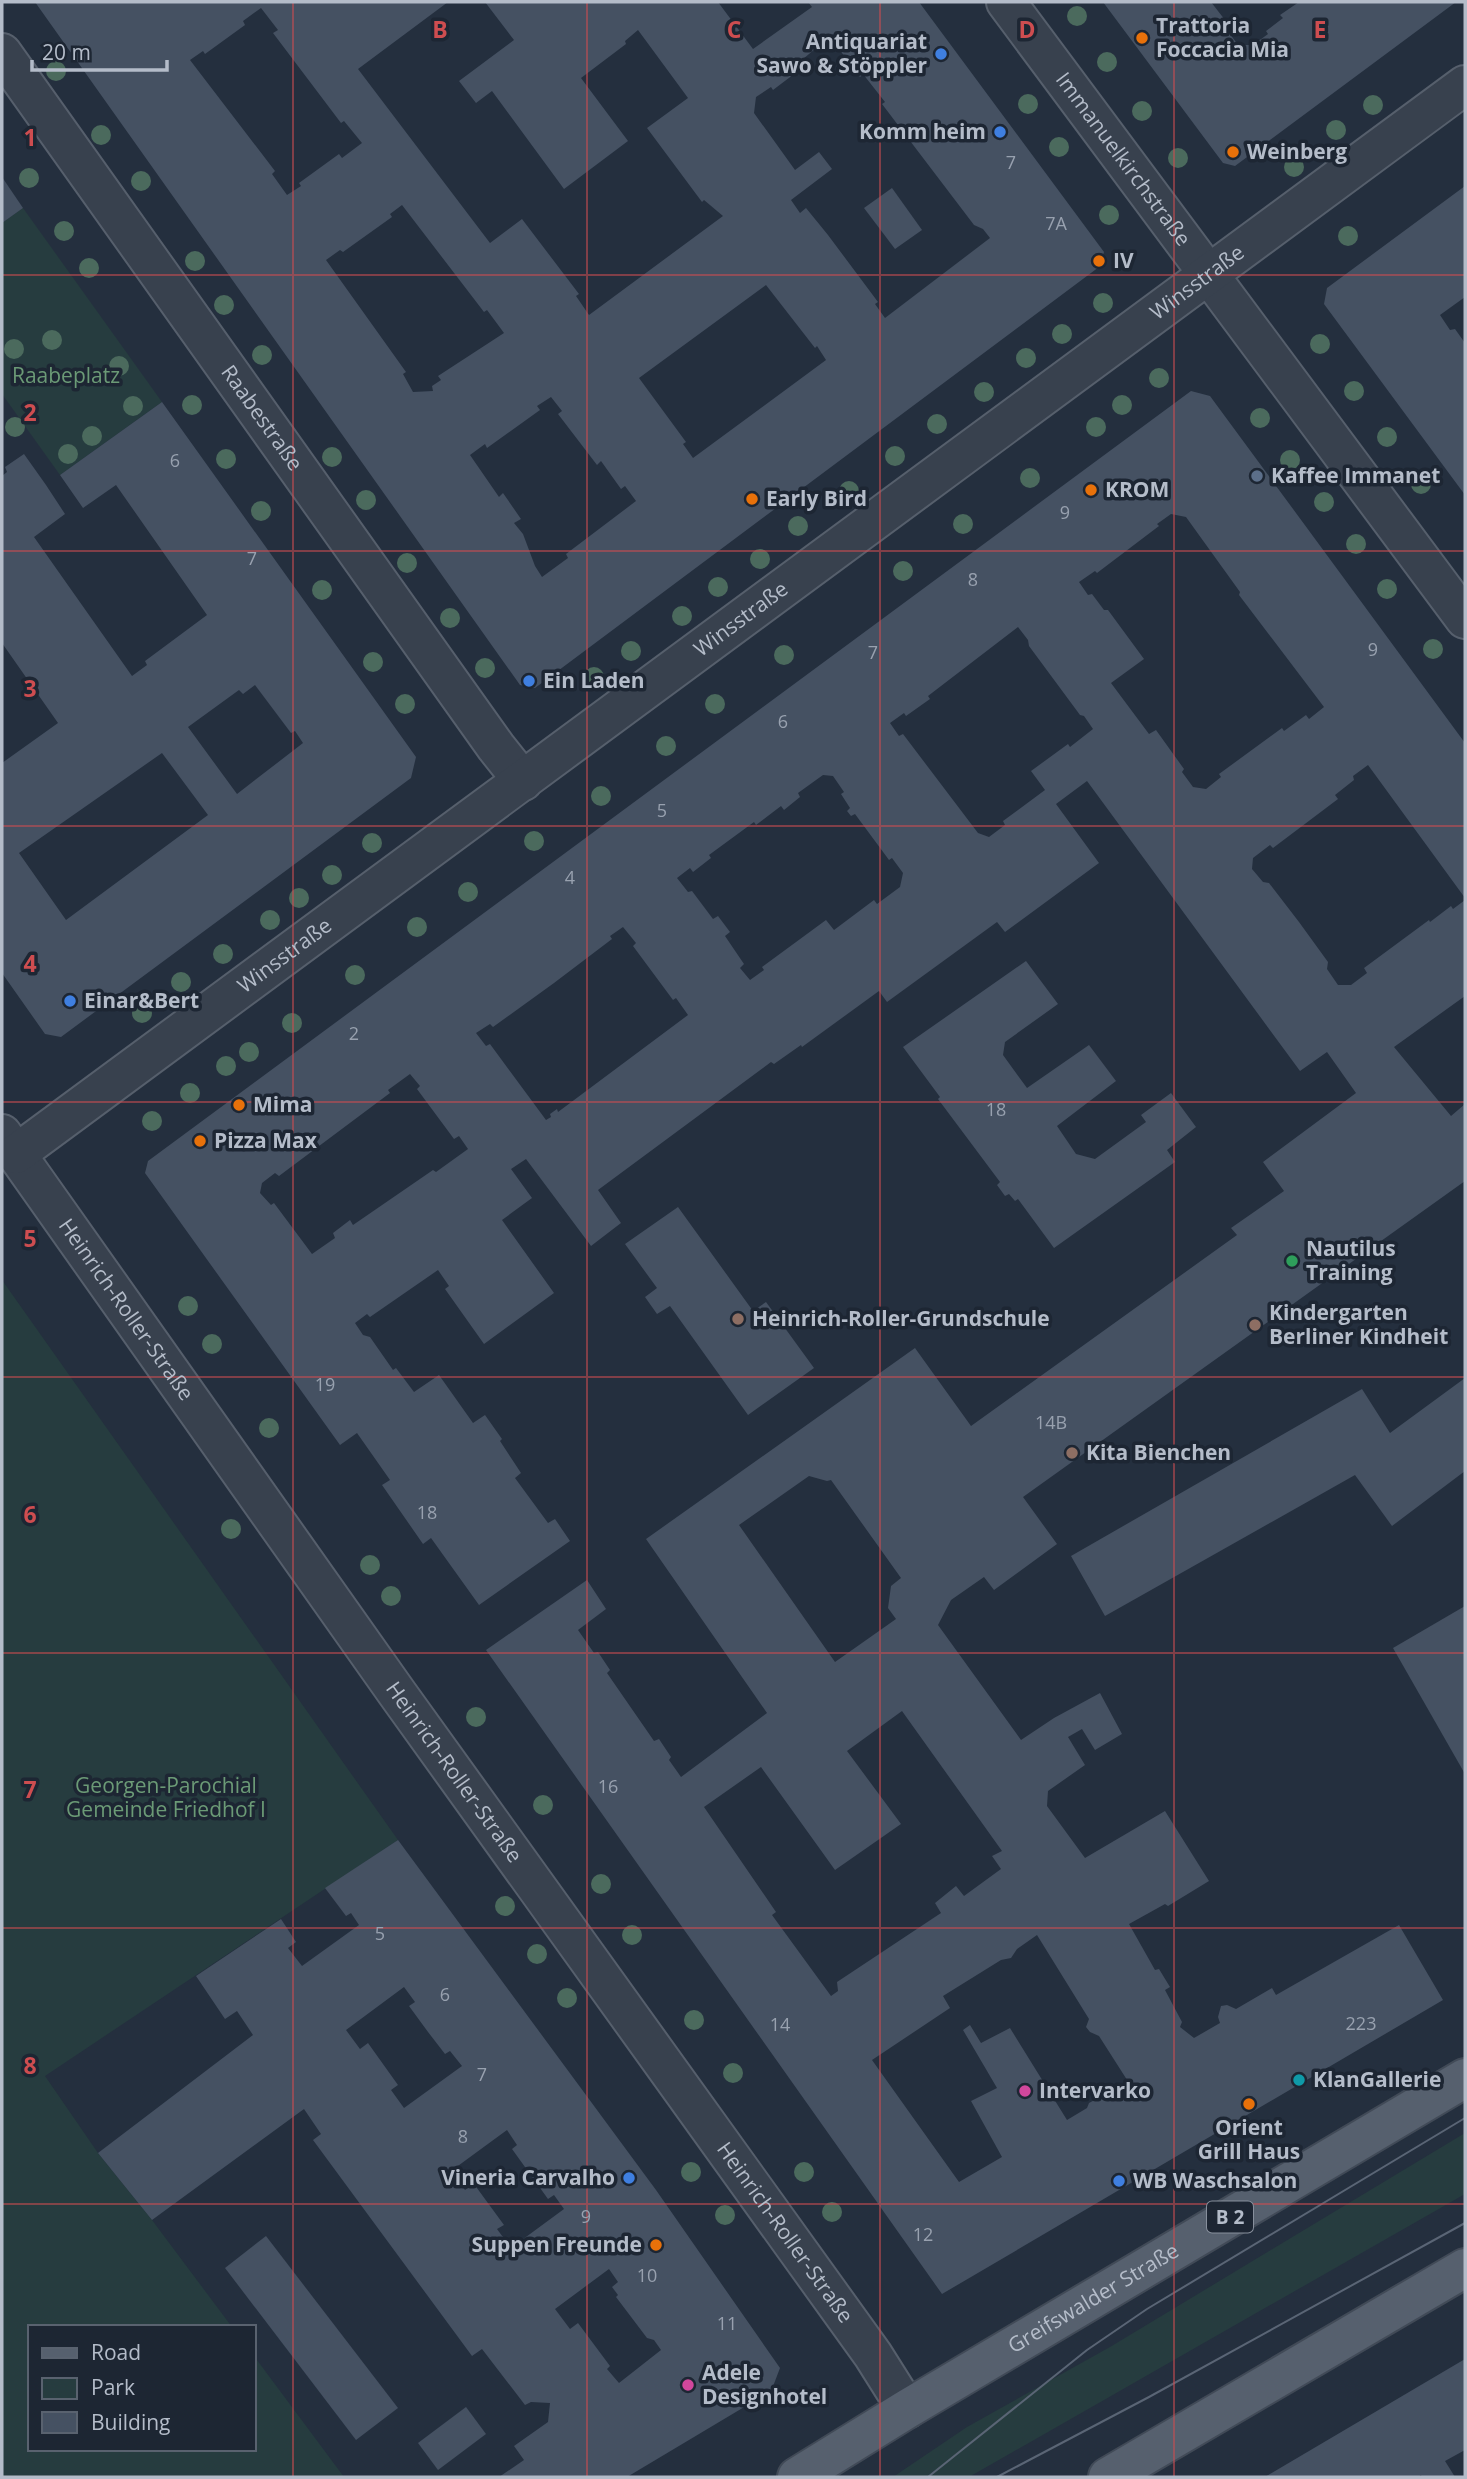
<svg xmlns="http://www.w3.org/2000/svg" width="1467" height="2479" viewBox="0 0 1467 2479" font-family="'Open Sans',sans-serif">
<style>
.green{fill:#263c3f}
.building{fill:#455162;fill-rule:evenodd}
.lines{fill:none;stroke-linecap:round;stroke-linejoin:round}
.minor-casing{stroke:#565f6c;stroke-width:42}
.primary-casing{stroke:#414a57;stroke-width:42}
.minor{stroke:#38414e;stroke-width:38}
.primary{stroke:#56606e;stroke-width:38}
.tram{stroke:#5a6575;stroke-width:2}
.tree{fill:#4b6a5d}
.grid{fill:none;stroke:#ce4d50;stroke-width:2;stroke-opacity:0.55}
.food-dot{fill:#e8710a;stroke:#1d2633;stroke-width:2.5}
.shop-dot{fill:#3f7fe0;stroke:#1d2633;stroke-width:2.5}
.service-dot{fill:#5c6f8a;stroke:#1d2633;stroke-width:2.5}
.leisure-dot{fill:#2e9e5b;stroke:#1d2633;stroke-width:2.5}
.education-dot{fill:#8d6e63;stroke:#1d2633;stroke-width:2.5}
.culture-dot{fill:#0f9aa8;stroke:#1d2633;stroke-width:2.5}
.hotel-dot{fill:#d1479c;stroke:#1d2633;stroke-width:2.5}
.labels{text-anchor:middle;stroke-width:7;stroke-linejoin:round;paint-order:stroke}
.number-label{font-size:18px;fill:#98a1af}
.shield{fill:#1d2633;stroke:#878f9c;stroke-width:2}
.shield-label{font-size:19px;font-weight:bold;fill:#b4bcc9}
.poi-label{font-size:21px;font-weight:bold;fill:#b4bcc9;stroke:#1d2633;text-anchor:start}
.street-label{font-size:21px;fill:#b4bcc9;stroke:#1d2633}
.park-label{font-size:21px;fill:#6b9a76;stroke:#1d2633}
.grid-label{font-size:23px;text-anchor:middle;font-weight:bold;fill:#ce4d50;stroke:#1d2633;stroke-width:7;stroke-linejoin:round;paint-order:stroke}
</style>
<rect width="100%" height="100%" fill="#242f3e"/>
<!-- green -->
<g class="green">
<path d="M23,208l139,194 -102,73 -58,-81v-171z"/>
<path d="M2,1280l396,560 -353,236 53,77 54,67 80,107h-202v122h224v-93l90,121h-342z"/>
<path d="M1465,2133v61l-496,283h-76l74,-50 143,-80z"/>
</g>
<!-- building -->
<g class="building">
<path d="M35,2h413l-90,67 132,174 32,-24 57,75 -3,2 13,19 134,-99 -19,-16 -2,2 -55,-74 41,-30 -50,-68 -13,11 1,3 -45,34 47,63 -64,48 -72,-98 -16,12 -17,-22 55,-41 -29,-38h233l35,47 59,-42 -4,-5h111l185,250 -5,15 -564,421 -15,-3zM261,8l17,22 -5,3 68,90 3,-2 18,22 -20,15 -3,-4 -40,29 2,3 -14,9 -15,-21 3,-3 -85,-111 13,-9 2,3 40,-29 -2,-4zM833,34l9,12 -3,3 21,28 3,-3 22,28 -3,2 92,121 9,4 7,9 -105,80 -10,-14 3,-2 -50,-67 -22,-27 -6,5 -9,-13 41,-31 -13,-17 -24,18 -41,-57 2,-16 15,-10 2,3 33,-25 -3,-6zM402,205l82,107 3,-2 17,23 -66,43 3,4 -9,6 1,5 -20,1 -10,-18 3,-2 -80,-112 14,-10 3,2 49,-35 -2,-3zM766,285l49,63 2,-2 9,14 -133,98 -10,-14 3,-2 -47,-64zM551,397l11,14 -4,3 39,51 4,-4 20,28 4,-3 11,15 -70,53 2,4 -26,19 -7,-11 -12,-32 -9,-11 7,-4 -18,-26 -4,4 -29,-42 15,-11 2,4 53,-38 -3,-4z"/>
<path d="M1103,2h108l14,18 -3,3 16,22h15l15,-11 -2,-3 17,-13 -3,-3 19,-13h157l-221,164 -12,-3z"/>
<path d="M2,177l21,31 -21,15z"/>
<path d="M1465,186v111l-25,18 10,15 5,-1 10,14v152l-141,-191 3,-16z"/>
<path d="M892,188l30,42 -27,19 -31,-41z"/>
<path d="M1191,391l19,5 255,347v155l-97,-133 -15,11 1,4 -19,15 3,4 -65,49 -3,-3 -17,13 -1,11 11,13 6,1 30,39 29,40 -1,7 11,16h13l16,-12 -3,-5 65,-48 1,2 21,-16 2,3 12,-9v96l-71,51 57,69 14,-12v77l-442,316 34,47 -63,46 -10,-13 -33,23 -13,25 83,115 33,-22 46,-25 22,41 -27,16 -13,-21 -14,8 17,28 -37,26 -1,15 38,52 80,-47 44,70 -41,25 -3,-2 -36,20 26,46 4,-1 11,18 -5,3 17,32 -2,5 14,11 26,-15 -2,-6 3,-11 6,-1 9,4 36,-21 4,7 123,-70 44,75 -501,294 -456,-644 101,-70 19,29 -28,21 16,23 4,-1 12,18 -3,3 47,68 5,-2 12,18 -2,3 12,17 86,-64 -121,-174 269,-191 56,78 266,-191 -6,-7 53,-37 -21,-29 93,-69 -29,-41 -27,19 -213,-290 -31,23 43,59 -94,69 -8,-10 -110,80 -8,-11 -77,56 -1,-2 -27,19 -3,-2 -173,128 23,33 -30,23 -65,-87 -15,10 21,29 -30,22 52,73 -70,51 -39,-55 4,-3 -11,-16 -68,47 -3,-3 -12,9 8,12 7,2 23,33 3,-2 18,24 25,-17 34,48 12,-8 17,24 -2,2 21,32 -6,5 33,45 7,-4 15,22 -91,64 -48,-67 -8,6 -41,-59 8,-5 -33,-47 -17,12 -195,-272 3,-12zM1171,514l15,3 54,75 -1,3 85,112 -15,12 -3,-4 -22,16 -2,-3 -63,46 2,3 -15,12 -13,-2 -11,-15 2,-3 -28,-39 -7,4 -38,-51 33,-24 -36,-49h-4l-12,-16 -4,1 -9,-13 16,-11 2,2 62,-47 -2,-2zM1018,627l10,13 1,6 51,69 4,1 9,13 -23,18 -2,-3 -37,27 14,19 -42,31 2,4 -16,12 -11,-4 -75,-99 -4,2 -9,-13 14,-10 2,3 24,-17 -2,-3zM823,775l10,1 11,16 -3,2 9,14 -3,3 4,5 4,-2 34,46 3,-2 11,15 -3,14 -23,17 -3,-4 -40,30 -8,-10 -64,47 2,3 -14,10 -10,-12 4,-4 -19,-28 5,-4 -12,-16 -5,3 -21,-28 -4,1 -11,-14 13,-10 3,4 18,-14 -2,-3 45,-33 2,3 25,-19 3,4 16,-13 -2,-4zM623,927l13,16 -3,3 40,54 3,-2 12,17 -130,97 -1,-3 -7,5 1,3 -5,3 -56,-76 -4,2 -10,-13 14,-9 3,3 61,-44 58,-44 -2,-3zM410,1074l10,12 -3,3 37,50 5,-3 9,13 -32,23 -3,-2 -80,55 -3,-5 -17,13 2,5 -23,16 -38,-51 -3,2 -11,-12 2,-10 13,-10 4,3 111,-83 -2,-3zM809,1476l18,5 4,-1 70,98 -10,8 -3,22 8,11 -61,43 -96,-137zM902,1711l100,140 -10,5 9,13 -37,27 -8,-10 -21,17 6,10 -104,69 1,9 -7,5 -59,-81 4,-3 -72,-105 57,-40 74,103 66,-46 -54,-73zM1037,1935l52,84 -3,8 4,5 9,4 30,47 -22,13h-5l-13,7 -2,5 -20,12 -57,-92 -29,15 -11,-18 -7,5 34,58 -26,13 31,56 -43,25 -87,-122 78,-52 -7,-12 58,-36 10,-2 6,-9z"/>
<path d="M162,402l254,355 -5,21 -350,259 -16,-3 -43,-61v-210l56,-40 -56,-80v-167l5,-4 -2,-5 19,-13 22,31 19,29 -31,23 98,139 15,-11 -2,-4 62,-46 -91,-130 -33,23 -23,-33zM255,685l36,48 4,-2 8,12 -66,51 -49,-67 51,-37 4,4zM162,753l46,62 -142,105 -47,-67z"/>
<path d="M1026,961l32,43 -53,38 -2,13 24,33 62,-43 27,36 -59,45 19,28 19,5 51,-37 -5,-7 30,-22 25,34 -29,23 8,12 -121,86 -36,-49 -3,2 -6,-7 -4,2 -8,-11 3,-3 -62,-83 2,-2 -37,-50z"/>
<path d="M678,1207l75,104 13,-9 48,66 -66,47 -78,-109 -13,8 -12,-17 12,-9 -32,-44z"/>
<path d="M1465,1378v93l-73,55 -37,-51 -250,141 -34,-60 291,-167 28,44z"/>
<path d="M1465,1606v168l-72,-126z"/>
<path d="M398,1840l258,350 124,178 -8,21 -11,8 -134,80h-128l25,-17 -10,-14 34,-24 2,-19 -19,-1 -6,3 -43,-56 -10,7 -159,-216 8,-6 -17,-25 -152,111 -54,-67 155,-118 -16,-24 -12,8 -29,-43 85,-57 15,23 -8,6 14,18 57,-41 -8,-12 -5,3 -21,-28zM404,1987l11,15 -6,4 19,26 17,22 5,-3 12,15 -58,42 -13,-18 7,-5 -30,-42 -8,6 -14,-19zM507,2130l10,15 -5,4 36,50 6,-4 10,14 -53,39 -14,-19 7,-4 -30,-41 -9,6 -14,-19zM609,2269l9,13 -6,5 6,8 -2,2 31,41 7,2 7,10 -42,33 -12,-14 3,-3 -32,-43 -8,6 -15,-20z"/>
<path d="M266,2236l132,172 -42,32 -131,-172z"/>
<path d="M1465,2359v91l-20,11 10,16h-33l-1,-2 -3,2h-153z"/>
<path d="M466,2407l20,27 -48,36 -20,-27z"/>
</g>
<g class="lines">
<!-- minor casing -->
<g class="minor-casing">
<g id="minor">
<path id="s1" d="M1006,2l459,617"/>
<path id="s2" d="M2,53l494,694 27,34"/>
<path id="s3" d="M2,1134l395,559 476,662 34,54"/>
<path id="s4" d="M16,1154l1449,-1069"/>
</g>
</g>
<!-- primary casing -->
<g class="primary-casing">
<g id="primary">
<path id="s5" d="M797,2477l110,-68 558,-331"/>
<path d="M1108,2477l357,-209"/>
</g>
</g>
<!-- minor -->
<use href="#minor" class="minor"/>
<!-- primary -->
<use href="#primary" class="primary"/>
<!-- tram -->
<g class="tram">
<path d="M928,2477l159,-127 60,-41 318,-191"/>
<path d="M997,2477l152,-80 316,-174"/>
</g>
</g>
<!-- trees -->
<g class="tree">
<circle cx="1077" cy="16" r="10"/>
<circle cx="1107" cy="62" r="10"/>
<circle cx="56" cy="71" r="10"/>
<circle cx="1028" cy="104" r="10"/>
<circle cx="1373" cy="105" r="10"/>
<circle cx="1142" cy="111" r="10"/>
<circle cx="1336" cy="130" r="10"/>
<circle cx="101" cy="135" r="10"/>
<circle cx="1059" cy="147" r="10"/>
<circle cx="1178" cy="158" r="10"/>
<circle cx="1294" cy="167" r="10"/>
<circle cx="29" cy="178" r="10"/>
<circle cx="141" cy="181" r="10"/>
<circle cx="1109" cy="215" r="10"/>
<circle cx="64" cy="231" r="10"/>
<circle cx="1348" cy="236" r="10"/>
<circle cx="195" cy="261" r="10"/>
<circle cx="89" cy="268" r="10"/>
<circle cx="1103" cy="303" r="10"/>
<circle cx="224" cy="305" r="10"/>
<circle cx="1062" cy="334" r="10"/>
<circle cx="52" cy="340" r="10"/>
<circle cx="1320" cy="344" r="10"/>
<circle cx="14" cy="349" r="10"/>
<circle cx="262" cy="355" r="10"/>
<circle cx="1026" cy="358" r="10"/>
<circle cx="119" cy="366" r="10"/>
<circle cx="1159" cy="378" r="10"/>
<circle cx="1354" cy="391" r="10"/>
<circle cx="984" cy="392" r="10"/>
<circle cx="192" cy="405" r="10"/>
<circle cx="1122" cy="405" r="10"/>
<circle cx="133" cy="406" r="10"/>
<circle cx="1260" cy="418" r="10"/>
<circle cx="937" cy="424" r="10"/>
<circle cx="15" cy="427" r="10"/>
<circle cx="1096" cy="427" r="10"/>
<circle cx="92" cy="436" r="10"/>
<circle cx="1387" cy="437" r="10"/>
<circle cx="68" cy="454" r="10"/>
<circle cx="895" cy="456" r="10"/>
<circle cx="332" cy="457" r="10"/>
<circle cx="226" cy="459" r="10"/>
<circle cx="1290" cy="460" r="10"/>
<circle cx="1030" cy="478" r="10"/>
<circle cx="1421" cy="484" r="10"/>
<circle cx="849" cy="491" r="10"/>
<circle cx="366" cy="500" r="10"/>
<circle cx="1324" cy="502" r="10"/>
<circle cx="261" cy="511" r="10"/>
<circle cx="963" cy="524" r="10"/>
<circle cx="798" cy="526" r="10"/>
<circle cx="1356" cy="544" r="10"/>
<circle cx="760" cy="559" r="10"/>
<circle cx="407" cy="563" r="10"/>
<circle cx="903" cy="571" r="10"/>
<circle cx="718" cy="587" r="10"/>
<circle cx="1387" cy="589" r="10"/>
<circle cx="322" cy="590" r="10"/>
<circle cx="682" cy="616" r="10"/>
<circle cx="450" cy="618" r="10"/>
<circle cx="1433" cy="649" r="10"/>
<circle cx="631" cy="651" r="10"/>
<circle cx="784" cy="655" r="10"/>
<circle cx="373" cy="662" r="10"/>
<circle cx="485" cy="668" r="10"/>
<circle cx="594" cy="677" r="10"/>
<circle cx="405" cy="704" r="10"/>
<circle cx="715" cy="704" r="10"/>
<circle cx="666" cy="746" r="10"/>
<circle cx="601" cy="796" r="10"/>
<circle cx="534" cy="841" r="10"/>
<circle cx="372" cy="843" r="10"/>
<circle cx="332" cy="875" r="10"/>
<circle cx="468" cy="892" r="10"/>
<circle cx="299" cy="898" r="10"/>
<circle cx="270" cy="920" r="10"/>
<circle cx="417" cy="927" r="10"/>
<circle cx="223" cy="954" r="10"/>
<circle cx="355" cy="975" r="10"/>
<circle cx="181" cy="982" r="10"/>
<circle cx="142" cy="1013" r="10"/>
<circle cx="292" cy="1023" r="10"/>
<circle cx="249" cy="1052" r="10"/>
<circle cx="226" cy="1066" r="10"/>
<circle cx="190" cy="1093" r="10"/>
<circle cx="152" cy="1121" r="10"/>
<circle cx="188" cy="1306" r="10"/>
<circle cx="212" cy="1344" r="10"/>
<circle cx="269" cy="1428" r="10"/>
<circle cx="231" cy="1529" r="10"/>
<circle cx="370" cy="1565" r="10"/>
<circle cx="391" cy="1596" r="10"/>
<circle cx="476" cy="1717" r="10"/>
<circle cx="543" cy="1805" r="10"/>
<circle cx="601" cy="1884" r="10"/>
<circle cx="505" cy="1906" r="10"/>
<circle cx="632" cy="1935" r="10"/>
<circle cx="537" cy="1954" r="10"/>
<circle cx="567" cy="1998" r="10"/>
<circle cx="694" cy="2020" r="10"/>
<circle cx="733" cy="2073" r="10"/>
<circle cx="691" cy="2172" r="10"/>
<circle cx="804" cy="2172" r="10"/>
<circle cx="832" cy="2212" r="10"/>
<circle cx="725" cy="2215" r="10"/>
</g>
<!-- grid -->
<path class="grid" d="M293,2v2475M587,2v2475M880,2v2475M1174,2v2475M2,275h1463M2,551h1463M2,826h1463M2,1102h1463M2,1377h1463M2,1653h1463M2,1928h1463M2,2204h1463"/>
<!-- markers -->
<g class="food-dot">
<circle cx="1142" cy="38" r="7"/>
<circle cx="1233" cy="152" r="7"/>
<circle cx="1099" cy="261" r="7"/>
<circle cx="1091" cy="490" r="7"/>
<circle cx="752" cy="499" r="7"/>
<circle cx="239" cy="1105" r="7"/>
<circle cx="200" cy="1141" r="7"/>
<circle cx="1249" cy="2104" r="7"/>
<circle cx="656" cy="2245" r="7"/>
</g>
<g class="shop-dot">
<circle cx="941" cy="54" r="7"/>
<circle cx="1000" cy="132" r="7"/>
<circle cx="529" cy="681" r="7"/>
<circle cx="70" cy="1001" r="7"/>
<circle cx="629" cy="2178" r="7"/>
<circle cx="1119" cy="2181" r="7"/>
</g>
<circle class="service-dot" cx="1257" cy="476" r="7"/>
<circle class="leisure-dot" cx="1292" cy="1261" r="7"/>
<g class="education-dot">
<circle cx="738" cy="1319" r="7"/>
<circle cx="1255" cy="1325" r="7"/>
<circle cx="1072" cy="1453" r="7"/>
</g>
<circle class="culture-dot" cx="1299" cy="2080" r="7"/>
<g class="hotel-dot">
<circle cx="1025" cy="2091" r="7"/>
<circle cx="688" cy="2385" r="7"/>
</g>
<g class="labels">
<!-- number labels -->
<g class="number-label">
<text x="1011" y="169">7</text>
<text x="1056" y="230">7A</text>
<text x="175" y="467">6</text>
<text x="1065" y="519">9</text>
<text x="252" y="565">7</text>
<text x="973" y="586">8</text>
<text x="1373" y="656">9</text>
<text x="873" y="659">7</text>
<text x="783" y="728">6</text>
<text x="662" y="817">5</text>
<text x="570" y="884">4</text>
<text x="354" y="1040">2</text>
<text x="996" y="1116">18</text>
<text x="325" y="1391">19</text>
<text x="1051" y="1429">14B</text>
<text x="427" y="1519">18</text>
<text x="608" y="1793">16</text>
<text x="380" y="1940">5</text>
<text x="445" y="2001">6</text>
<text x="1361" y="2030">223</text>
<text x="780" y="2031">14</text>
<text x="482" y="2081">7</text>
<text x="463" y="2143">8</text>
<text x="586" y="2223">9</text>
<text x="923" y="2241">12</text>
<text x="647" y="2282">10</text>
<text x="727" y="2330">11</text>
</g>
<!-- shield labels -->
<rect class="shield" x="1207" y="2201.5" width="46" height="31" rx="5"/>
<g class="shield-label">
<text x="1230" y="2224">B 2</text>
</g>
<!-- poi labels -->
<g class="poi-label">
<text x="1156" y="33">Trattoria<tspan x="1156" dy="24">Foccacia Mia</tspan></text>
<text x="927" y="49" text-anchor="end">Antiquariat<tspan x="927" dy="24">Sawo &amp; Stöppler</tspan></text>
<text x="986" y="139" text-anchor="end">Komm heim</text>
<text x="1247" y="159">Weinberg</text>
<text x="1113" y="268">IV</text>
<text x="1271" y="483">Kaffee Immanet</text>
<text x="1105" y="497">KROM</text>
<text x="766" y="506">Early Bird</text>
<text x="543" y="688">Ein Laden</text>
<text x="84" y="1008">Einar&amp;Bert</text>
<text x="253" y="1112">Mima</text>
<text x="214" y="1148">Pizza Max</text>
<text x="1306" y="1256">Nautilus<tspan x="1306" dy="24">Training</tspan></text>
<text x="1269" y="1320">Kindergarten<tspan x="1269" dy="24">Berliner Kindheit</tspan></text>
<text x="752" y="1326">Heinrich-Roller-Grundschule</text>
<text x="1086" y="1460">Kita Bienchen</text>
<text x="1313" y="2087">KlanGallerie</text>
<text x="1039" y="2098">Intervarko</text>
<text x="1249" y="2135" text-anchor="middle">Orient<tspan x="1249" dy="24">Grill Haus</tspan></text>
<text x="615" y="2185" text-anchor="end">Vineria Carvalho</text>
<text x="1133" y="2188">WB Waschsalon</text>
<text x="642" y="2252" text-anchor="end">Suppen Freunde</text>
<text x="702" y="2380">Adele<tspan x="702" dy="24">Designhotel</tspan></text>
</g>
<!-- street labels -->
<g class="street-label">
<text dy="7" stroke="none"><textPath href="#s1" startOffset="196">Immanuelkirchstraße</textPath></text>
<text dy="7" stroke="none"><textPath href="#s4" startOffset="1468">Winsstraße</textPath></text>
<text dy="7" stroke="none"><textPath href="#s2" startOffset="448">Raabestraße</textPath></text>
<text dy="7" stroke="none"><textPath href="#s4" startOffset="901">Winsstraße</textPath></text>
<text dy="7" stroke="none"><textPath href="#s4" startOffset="334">Winsstraße</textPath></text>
<text dy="7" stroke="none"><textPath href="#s3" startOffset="215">Heinrich-Roller-Straße</textPath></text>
<text dy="7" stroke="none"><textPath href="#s3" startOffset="782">Heinrich-Roller-Straße</textPath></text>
<text dy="7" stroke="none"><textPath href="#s3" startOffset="1349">Heinrich-Roller-Straße</textPath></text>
<text dy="7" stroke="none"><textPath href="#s5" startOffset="346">Greifswalder Straße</textPath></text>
</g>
<!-- park labels -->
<g class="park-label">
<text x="66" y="383">Raabeplatz</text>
<text x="166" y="1793">Georgen-Parochial<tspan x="166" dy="24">Gemeinde Friedhof I</tspan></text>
</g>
</g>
<g class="grid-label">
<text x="440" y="38">B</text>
<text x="734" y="38">C</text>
<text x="1027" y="38">D</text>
<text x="1320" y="38">E</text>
<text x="30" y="146">1</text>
<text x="30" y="421">2</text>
<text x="30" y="697">3</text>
<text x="30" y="972">4</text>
<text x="30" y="1247">5</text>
<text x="30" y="1523">6</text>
<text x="30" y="1798">7</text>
<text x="30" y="2074">8</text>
</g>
<!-- border -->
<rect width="1467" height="2479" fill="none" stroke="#b4bcc9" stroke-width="7"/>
<!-- legend -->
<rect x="28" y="2325" width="228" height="126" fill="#1d2633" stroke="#59626f" stroke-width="2"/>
<rect x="42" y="2348" width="35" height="10" fill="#56606e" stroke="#59626f" stroke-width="2"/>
<text x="91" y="2360" font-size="21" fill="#b4bcc9">Road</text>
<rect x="42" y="2378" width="35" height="21" fill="#263c3f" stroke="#59626f" stroke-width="2"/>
<text x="91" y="2395" font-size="21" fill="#b4bcc9">Park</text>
<rect x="42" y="2412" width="35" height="21" fill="#455162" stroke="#59626f" stroke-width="2"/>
<text x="91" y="2430" font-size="21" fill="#b4bcc9">Building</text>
<!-- scale -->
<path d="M32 60v10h135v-10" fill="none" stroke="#b4bcc9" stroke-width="3.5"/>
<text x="42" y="60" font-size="21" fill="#b4bcc9" stroke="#1d2633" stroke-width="5" paint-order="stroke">20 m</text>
</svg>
